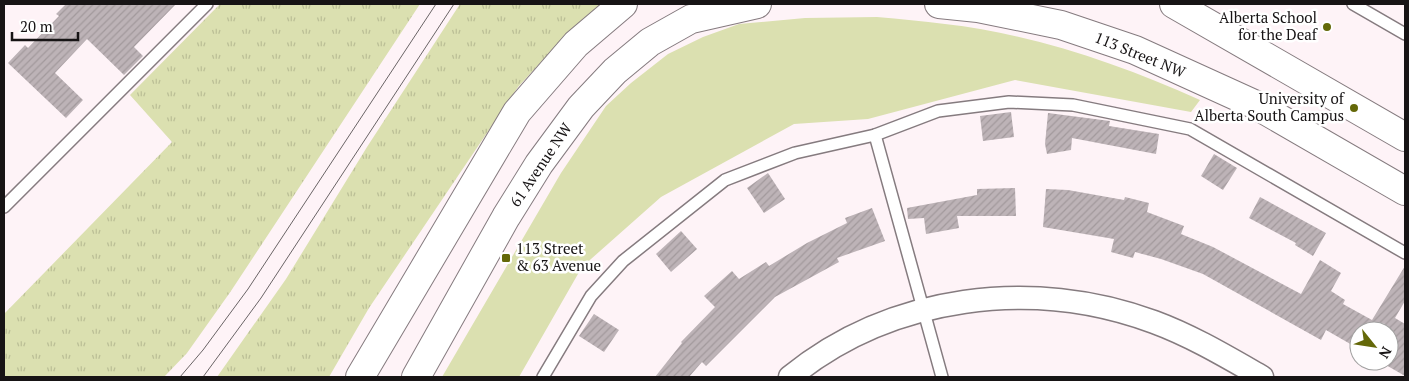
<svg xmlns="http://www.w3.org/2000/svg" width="1409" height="381" viewBox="0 0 1409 381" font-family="'PT Serif',serif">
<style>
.grass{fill:#dbe0b0}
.park{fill:url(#park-tufts)}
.building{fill:url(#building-hatch)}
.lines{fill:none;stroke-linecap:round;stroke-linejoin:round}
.lane-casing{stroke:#857b7f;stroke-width:14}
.street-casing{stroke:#857b7f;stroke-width:25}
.secondary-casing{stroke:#857b7f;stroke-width:30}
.lane{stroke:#fff;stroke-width:11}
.street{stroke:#fff;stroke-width:22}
.secondary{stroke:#fff;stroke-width:28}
.tram{stroke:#6a6466;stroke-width:1}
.poi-dot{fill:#646808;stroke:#fff;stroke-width:2}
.labels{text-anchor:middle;stroke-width:5;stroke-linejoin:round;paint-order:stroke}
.poi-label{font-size:15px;fill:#171415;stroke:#fff;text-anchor:end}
.street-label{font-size:15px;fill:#171415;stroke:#fff}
</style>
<defs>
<pattern id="park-tufts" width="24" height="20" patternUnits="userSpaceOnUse" patternTransform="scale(1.25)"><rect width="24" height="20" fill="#dbe0b0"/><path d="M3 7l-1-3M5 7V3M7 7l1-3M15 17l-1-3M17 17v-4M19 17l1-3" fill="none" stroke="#bbbf96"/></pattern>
<pattern id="building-hatch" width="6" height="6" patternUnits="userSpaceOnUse" patternTransform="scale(1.25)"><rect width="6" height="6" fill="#bdb3b7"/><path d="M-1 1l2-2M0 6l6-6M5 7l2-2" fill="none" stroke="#a2999c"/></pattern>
</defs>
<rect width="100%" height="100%" fill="#fef3f7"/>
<!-- grass -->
<path class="grass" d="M877,17c23,2 46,4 68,7 88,10 175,40 255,76l-9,12 -176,-32 -147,39 -74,5 -133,73 -79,70 -63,110h-77l119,-204 45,-67 25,-23 37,-29 35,-17 36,-13 66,-6z"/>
<!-- park -->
<g class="park">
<path d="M220,4h200l-189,287 -44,62 -23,24h-160v-63l168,-172 -42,-47z"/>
<path d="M460,4h149l-56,45 -35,38 -149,221 -40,69h-112l69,-98 81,-132z"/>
</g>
<!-- building -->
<g class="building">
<path d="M66,4h110l-42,43 9,9 -19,19 -37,-36 -32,34 28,27 -17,18 -58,-55 17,-18 3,3 31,-32 -3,-2z"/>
<path d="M1011,112l3,25 -31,4 -3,-25z"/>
<path d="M1048,113l62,8 -1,5 50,8 -3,20 -84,-16 -1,12 -24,4 -2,-10z"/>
<path d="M1214,154l23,14 -14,22 -22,-14z"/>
<path d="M768,173l17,26 -21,14 -17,-25z"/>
<path d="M1015,188l1,28h-59l2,12 -33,6 -2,-16 -16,1 -1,-11 70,-13v-6z"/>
<path d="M1046,189l22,1 56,10 1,-3 24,6 -2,9 37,14 -3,8 32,13 88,47 19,-34 21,13 -10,18 14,9 -2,4 29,16 33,-54v35l-10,17 10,6v52l-26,-15h10v-30h-30v18l-33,-19 -5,10 -118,-66 -42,-15 -26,-7 -2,6 -22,-6 3,-13 -71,-12z"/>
<path d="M1260,197l66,36 -13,23 -18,-11 1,-2 -47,-25z"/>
<path d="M872,208l13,33 -48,17 2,4 -64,35 -69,69 -4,-4 -13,15h-34l27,-34 -1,-1 34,-35 -11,-11 28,-25 7,8 27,-17 3,4 38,-23 40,-20 -2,-5z"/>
<path d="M681,231l16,18 -26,23 -15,-18z"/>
<path d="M594,314l25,16 -15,22 -25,-16z"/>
</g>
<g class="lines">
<!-- lane casing -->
<g class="lane-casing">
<g id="lane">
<path d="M1353,4l52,30"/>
<path d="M875,135l67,242"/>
<path d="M4,207l203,-203"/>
<path d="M543,377l48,-81 32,-35 102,-81 70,-27 80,-18 63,-24 71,-9 64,3 117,24 215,124"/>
</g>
</g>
<!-- street casing -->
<g class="street-casing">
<path id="street" d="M790,377c101,-82 243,-100 364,-55 38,14 73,35 108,55"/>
</g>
<!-- secondary casing -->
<g class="secondary-casing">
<g id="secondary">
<path d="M939,4l39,4 83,17 74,25 121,55 149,86"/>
<path d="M1174,4l231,133"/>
<path d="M360,377l157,-265 59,-68 47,-40"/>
<path d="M416,377l90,-160 33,-53 42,-57 34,-36 35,-29 41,-23 66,-15"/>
</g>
</g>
<!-- lane -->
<use href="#lane" class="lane"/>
<!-- street -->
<use href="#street" class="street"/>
<!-- secondary -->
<use href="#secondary" class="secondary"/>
<!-- tram -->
<g class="tram">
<path d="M180,377l23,-27 45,-61 188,-285"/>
<path d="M203,377l58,-79 193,-294"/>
</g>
</g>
<!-- markers -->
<g class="poi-dot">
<circle cx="1327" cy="27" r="5"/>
<circle cx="1354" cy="108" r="5"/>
<rect x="501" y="253" width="10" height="10" rx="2.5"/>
</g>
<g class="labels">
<!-- poi labels -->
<g class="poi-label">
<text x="1317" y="23">Alberta School<tspan x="1317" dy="17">for the Deaf</tspan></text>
<text x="1344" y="104">University of<tspan x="1344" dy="17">Alberta South Campus</tspan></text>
<text x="516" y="254" text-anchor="start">113 Street<tspan x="516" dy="17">&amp; 63 Avenue</tspan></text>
</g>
<!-- street labels -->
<g class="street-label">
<text transform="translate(1140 55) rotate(22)" y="5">113 Street NW</text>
<text transform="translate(541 165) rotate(-56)" y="5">61 Avenue NW</text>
</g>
</g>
<!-- border -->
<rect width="1409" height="381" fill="none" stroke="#171415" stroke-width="10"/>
<!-- north arrow -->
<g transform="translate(1374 346) rotate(120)"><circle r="24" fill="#ffffff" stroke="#a2a1a1"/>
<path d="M0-4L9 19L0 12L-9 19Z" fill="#646808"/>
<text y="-8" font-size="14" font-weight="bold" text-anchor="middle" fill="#171415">N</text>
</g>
<!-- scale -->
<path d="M12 32v8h66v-8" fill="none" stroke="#171415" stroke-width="2.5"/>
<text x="20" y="32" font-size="15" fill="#171415" stroke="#ffffff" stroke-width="4" paint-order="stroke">20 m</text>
</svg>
